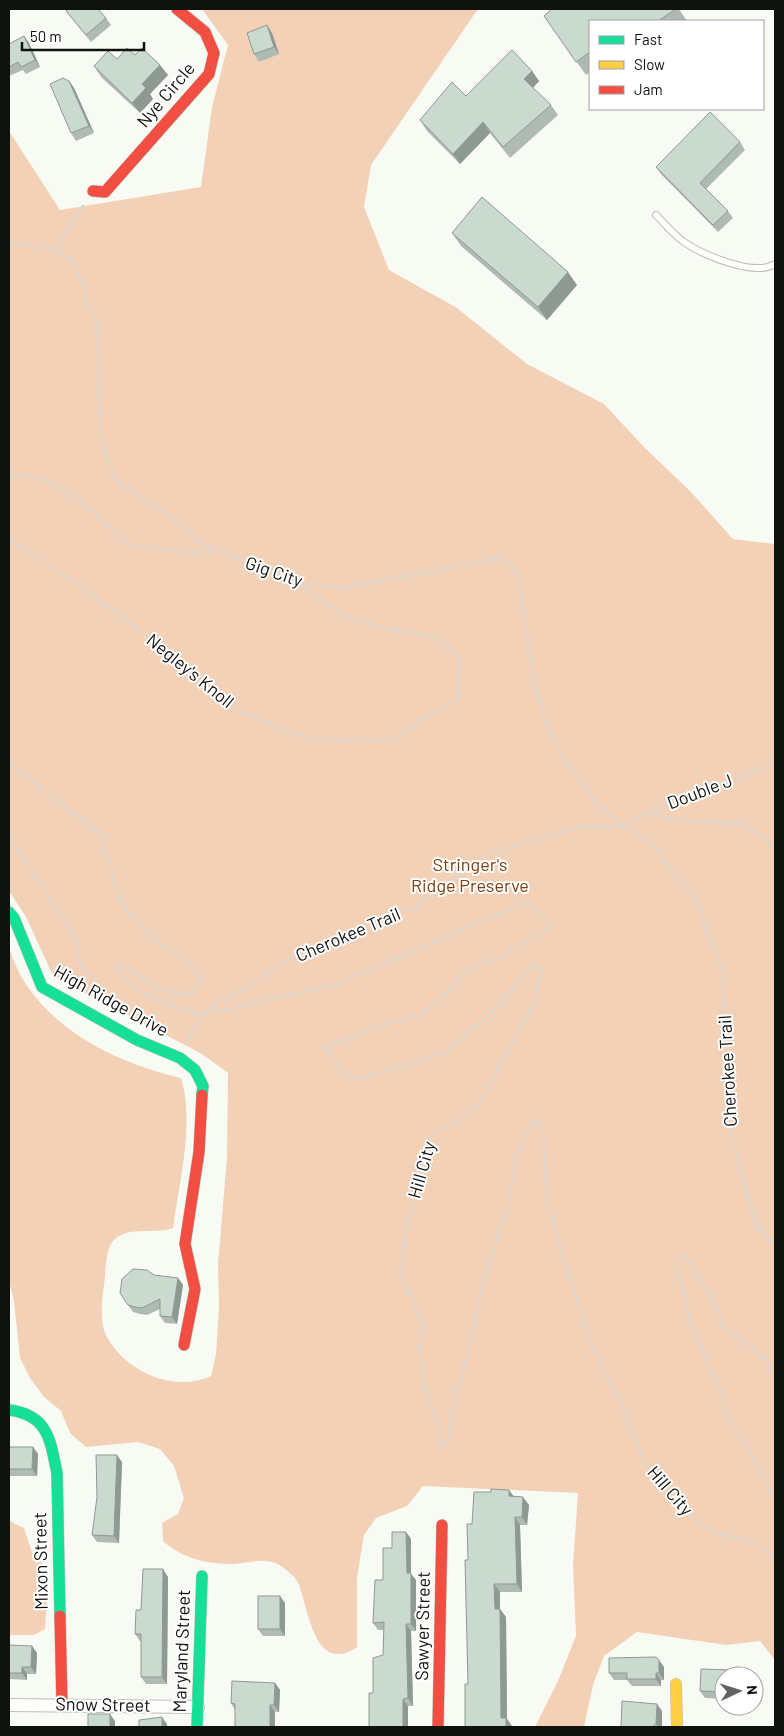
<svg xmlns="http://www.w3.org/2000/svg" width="784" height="1736" viewBox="0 0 784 1736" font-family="Barlow,sans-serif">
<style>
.forest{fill:#f2d1b7}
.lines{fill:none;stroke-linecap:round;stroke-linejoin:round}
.lane-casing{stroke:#bbbdb8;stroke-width:8}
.street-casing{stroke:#bbbdb8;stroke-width:14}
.fast-casing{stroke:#bbbdb8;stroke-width:12}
.slow-casing{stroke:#bbbdb8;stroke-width:12}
.jam-casing{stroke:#bbbdb8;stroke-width:12}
.path{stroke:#d7d8d5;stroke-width:3;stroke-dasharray:2.5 2.5;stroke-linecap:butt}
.lane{stroke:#fefefd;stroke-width:6}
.street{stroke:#fefefd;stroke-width:12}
.fast{stroke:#16e098;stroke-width:11}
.slow{stroke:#ffcf43;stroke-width:11}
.jam{stroke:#f24e42;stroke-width:11}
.wall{fill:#afbbb2}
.shaded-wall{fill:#8e9991}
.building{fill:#cbdacf;stroke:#8e9991}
.labels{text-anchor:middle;stroke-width:4;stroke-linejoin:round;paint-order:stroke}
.street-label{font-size:18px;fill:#10120e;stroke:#fff}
.park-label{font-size:18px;fill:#7a4011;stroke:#fff}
</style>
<rect width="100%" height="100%" fill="#f8fbf4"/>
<!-- forest -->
<g class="forest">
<path d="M202,9h276l-107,156 -7,42 25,63 68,38 70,56 77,40 41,44 46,44 42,47 42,5v1116l-15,-19 -34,4 -89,-13 -33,24 -11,29 -9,42h-49l23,-46 18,-45 -3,-71 5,-72 -155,-7 -16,20 -31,12 -12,17 -7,43v69c-46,31 -49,-49 -61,-68 -3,-4 -8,-7 -11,-10 -15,-14 -35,-6 -52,-5 -26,0 -50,-5 -70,-23l-1,-18 16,-9 6,-16 -10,-32 -14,-17 -22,-7 -52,5 -16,-14 -9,-22 -17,-14 -14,-19 -10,-20 -6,-57 -5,-20v-334c21,74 102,115 172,131 14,45 -2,105 -8,150 -17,7 -44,-3 -59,12 -8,8 -8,26 -9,36 -2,19 -7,44 2,61 19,35 67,56 104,39l5,-22 3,-47 -1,-43 9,-107 1,-84 -26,-19 -149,-78 -27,-59 -17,-26v-760l51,79 141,-23 11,-80 16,-62z"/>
<path d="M9,1521l15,7 8,24 12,13 4,20 -3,44 -11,6h-25z"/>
</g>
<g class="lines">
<!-- lane casing -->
<g class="lane-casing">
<path id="lane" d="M656,215c9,9 18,20 28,27 19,13 70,35 91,22"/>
</g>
<!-- street casing -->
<g class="street-casing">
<path id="street" d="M9,1705l189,2"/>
</g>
<!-- fast casing -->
<g class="fast-casing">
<g id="fast">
<path d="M9,912l5,6 28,69 95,53 43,18 15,12 8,16 -1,9"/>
<path d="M9,1410c39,5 41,29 48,63l3,143"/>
<path d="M197,1727l5,-151"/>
</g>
</g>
<!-- slow casing -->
<g class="slow-casing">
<path id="slow" d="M676,1684l1,43"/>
</g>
<!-- jam casing -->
<g class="jam-casing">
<g id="jam">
<path d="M93,191l12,1 104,-118 5,-21 -9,-21 -28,-23"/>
<path d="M184,1345l11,-56 -10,-45 14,-92 3,-57"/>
<path d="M60,1616l2,89"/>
<path d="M438,1727l4,-202"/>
</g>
</g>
<!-- path -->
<g class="path">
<path d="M9,242l46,7 18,13 11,24 3,17 11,23 2,100 4,26 13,30 61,39 20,21 100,41 43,5 160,-30 15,12 21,125 13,37 14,26 37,51 58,40 10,21 24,22 30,80 6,155 27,97 19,22"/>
<path d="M55,249l30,-46"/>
<path d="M9,477l4,-4 33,8 17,7 29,23 35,33 52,8 39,1"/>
<path d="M9,539l75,50 74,56 57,49 26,18 71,28h80l38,-26 28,-13 1,-45 -22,-19 -49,-8 -46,-14 -42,-30"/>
<path d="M9,763l92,72 21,69 12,16 28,25 14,6 26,27 -10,16c-14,-1 -29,-1 -41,-9 -13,-9 -20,-18 -37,-19 21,31 52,36 86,49"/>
<path d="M645,813l39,9 57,1 34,24"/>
<path d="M625,826l19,-13 118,-45 13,-9"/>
<path d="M9,836l65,100 7,30 27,32 19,16"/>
<path d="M200,1015l137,-31 190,-83 25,26 -37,19 -12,11 -16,4 -23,12 -16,19 -27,23 -50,13 -46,20 22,29 10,2 90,-27 55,-49 32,-39 7,8 -7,31 -44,82 -16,25 -45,27 -24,98 -4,39 24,55 -6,16 9,57 8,12 5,32 7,-3 4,-32 18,-65 12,-58 26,-84 9,-49 16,-34 9,2 6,81 12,42 33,103 31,61 22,55 44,52 26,16 38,9 21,14"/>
<path d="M186,1044l14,-29 95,-60 122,-49 70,-52 96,-28h41"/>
<path d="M775,1377l-11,-20 -41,-30 -9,-26 -29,-45 -6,-1 -3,7 16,66 32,70 6,24 16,23 29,55"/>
</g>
<!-- lane -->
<use href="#lane" class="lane"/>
<!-- street -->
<use href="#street" class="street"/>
<!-- fast -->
<use href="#fast" class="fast"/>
<!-- slow -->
<use href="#slow" class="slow"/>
<!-- jam -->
<use href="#jam" class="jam"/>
</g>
<!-- wall -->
<g class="wall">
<path d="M552,9h127l8,12h-97v51l-4,3 -42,-59 8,-6z"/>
<path d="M66,11l40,7 5,7 -20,17z"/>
<path d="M272,33l7,21 -20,8 -5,-8z"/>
<path d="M24,36l5,7 11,24 -14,7 -3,-4 -14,6v-24z"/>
<path d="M135,55l33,20 -18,19 3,5 -13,14 -39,-36 -7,-11 23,-7z"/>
<path d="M532,71l7,10 -6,7 18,17 7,10 -48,43 -20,-25 -30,31 -33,-33 -7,-11 46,-24z"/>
<path d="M69,81l5,7 20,45 -18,8 -5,-8z"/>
<path d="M740,142l5,8 -39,39 22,22 5,7 -15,14 -57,-58 -5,-7z"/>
<path d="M452,233l125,52 -30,35 -86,-74z"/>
<path d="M154,1275l24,3 5,7 -6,39 -12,-1 -5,-7v-7l-13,6 -7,-1 -7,-2 -5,-7z"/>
<path d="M9,1447h24l5,7 -1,22h-28z"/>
<path d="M122,1462l-3,81 -22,-1 -5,-7z"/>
<path d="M513,1496l16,9 -2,20h-7l2,67h-22v17l6,8 1,102 5,7 -44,-42v-124l4,-36z"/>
<path d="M406,1532l5,7v35l5,6v51h-5l2,75h-5l-35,-13 10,-38 1,-25h-6l-5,-7 10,-43 9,-32z"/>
<path d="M168,1577l-1,107h-21l-5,-7v-36h-1l-5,-7 6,-24z"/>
<path d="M285,1603v33h-22l-5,-7z"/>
<path d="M9,1645l23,1 5,7 -1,21h-9v6l-18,-1z"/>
<path d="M664,1667v13h-3v6h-29l-5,-6h-13l-5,-7z"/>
<path d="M701,1669l33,1 4,6h-14v23l-19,-1 -5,-7z"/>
<path d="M275,1683l5,7 -1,22 -44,-2 -4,-7z"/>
</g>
<!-- shaded-wall -->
<g class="shaded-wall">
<path d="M267,25l5,8 7,21 -5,-7z"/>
<path d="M24,36l5,7 11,24 -5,-7z"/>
<path d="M160,65l8,10 -18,19 3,5 -13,14 -8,-10 10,-19z"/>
<path d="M532,71l7,10 -8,9 -7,-11z"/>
<path d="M69,81l5,7 20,45 -5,-7z"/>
<path d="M483,122l7,11 -30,31 -7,-10z"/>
<path d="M568,272l9,13 -30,35 -9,-13z"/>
<path d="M178,1278l5,7 -6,39 -5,-7z"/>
<path d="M33,1447l5,7 -1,22 -5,-7z"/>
<path d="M117,1455l5,7 -3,81 -5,-7z"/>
<path d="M509,1490l6,8 -6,-2z"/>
<path d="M523,1497l6,8 -2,20 -5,-8z"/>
<path d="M515,1517l5,8 2,67 -5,-8z"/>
<path d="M406,1532l5,7v35l5,6v51l-5,-7 -4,-51z"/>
<path d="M163,1569l5,8 -1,107 -5,-7z"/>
<path d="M494,1584l6,8v17l6,8 1,102 5,7v1h-6l-5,-9z"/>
<path d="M280,1596l5,7v33l-5,-7z"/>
<path d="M406,1624l5,7 2,75 -5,-8z"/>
<path d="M32,1646l5,7 -1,21 -5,-7z"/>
<path d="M659,1660l5,7v13l-5,-7z"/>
<path d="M22,1667l5,7v6l-5,-7z"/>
<path d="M734,1670l4,6h-5z"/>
<path d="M656,1673l5,7v6l-5,-7z"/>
<path d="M275,1683l5,7 -1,22 -5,-7z"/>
<path d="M403,1699l5,7v21h-5z"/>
<path d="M657,1704l5,7v16h-4l-2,-2z"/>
<path d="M270,1705l5,7v15h-5z"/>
<path d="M110,1714l5,7v6h-5z"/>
<path d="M162,1717l5,7v3h-5z"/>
</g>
<!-- building -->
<g class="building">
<path d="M69,9h29l8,9 -20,17 -20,-24z"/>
<path d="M552,9h124l-18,12h-68v31l-14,10 -32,-46z"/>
<path d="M267,25l7,22 -20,7 -7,-21z"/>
<path d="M24,36l11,24 -14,7 -3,-5 -9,5v-15l1,-1 -1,-2v-5z"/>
<path d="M127,48l8,7 7,-7 18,17 -18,19 4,4 -14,15 -38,-37 14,-15 9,8z"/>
<path d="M512,50l20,21 -8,8 27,26 -48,42 -20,-25 -30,32 -33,-34 32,-38 14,14z"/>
<path d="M63,78l6,3 20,45 -18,7 -21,-49z"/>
<path d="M710,112l30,30 -40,41 28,28 -15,14 -57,-58z"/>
<path d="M482,197l86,75 -30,35 -86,-74z"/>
<path d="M133,1269l14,1 7,5 24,3 -6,39 -12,-1v-17l-18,9 -7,-1 -7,-2 -8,-12 2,-14z"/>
<path d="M9,1447h24l-1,22h-23z"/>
<path d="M96,1455h21l-3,81 -22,-1 5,-38z"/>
<path d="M491,1489l18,1v6l14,1 -1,20h-7l2,67h-23l1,25h5l1,109h5v9h-41v-43h3l-3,-124h3l-1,-36h5l2,-32h17z"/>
<path d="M392,1532h14l1,41h4v51h-5l2,74 -5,1v28h-34v-34h4v-35l10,-3 1,-33 -11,1 2,-43h8v-32h9z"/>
<path d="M143,1569h20l-1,108h-21v-43h-6l1,-24h5z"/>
<rect x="258" y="1596" width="22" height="33"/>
<path d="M9,1645l23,1 -1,21h-9v6h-13z"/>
<path d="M656,1657l3,3v13h-3v6h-29v-6h-18v-15z"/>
<path d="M701,1669l33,1 -1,6h-9v16l-24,-1z"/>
<path d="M232,1681l43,2 -1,22h-4v22h-35v-23l-4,-1z"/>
<path d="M622,1701l35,3 -1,21h-2v2h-33z"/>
<rect x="88" y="1714" width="22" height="13"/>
<path d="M162,1717v10h-23v-7z"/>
</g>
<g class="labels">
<!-- street labels -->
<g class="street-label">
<text transform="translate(166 95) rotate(-50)" y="6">Nye Circle</text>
<text transform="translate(274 572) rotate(19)" y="6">Gig City</text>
<text transform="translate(190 671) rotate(39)" y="6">Negley's Knoll</text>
<text transform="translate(700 792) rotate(-21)" y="6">Double J</text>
<text transform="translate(348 935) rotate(-23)" y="6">Cherokee Trail</text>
<text transform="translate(111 1001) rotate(29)" y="6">High Ridge Drive</text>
<text transform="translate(728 1071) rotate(-93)" y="6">Cherokee Trail</text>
<text transform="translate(422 1170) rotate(-74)" y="6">Hill City</text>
<text transform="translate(670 1491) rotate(49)" y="6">Hill City</text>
<text transform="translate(41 1561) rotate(-91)" y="6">Mixon Street</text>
<text transform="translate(423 1626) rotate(-89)" y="6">Sawyer Street</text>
<text transform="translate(182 1651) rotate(-88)" y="6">Maryland Street</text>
<text transform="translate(103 1705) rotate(1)" y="6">Snow Street</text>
</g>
<!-- park labels -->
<g class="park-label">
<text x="470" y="871">Stringer's<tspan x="470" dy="21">Ridge Preserve</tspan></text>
</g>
</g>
<!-- border -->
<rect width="784" height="1736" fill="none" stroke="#10120e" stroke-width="20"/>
<!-- legend -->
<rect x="589" y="20" width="175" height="90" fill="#ffffff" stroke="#9fa09f"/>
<rect x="599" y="36" width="25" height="8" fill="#16e098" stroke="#9fa09f"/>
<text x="634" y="45" font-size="15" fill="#10120e">Fast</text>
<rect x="599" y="61" width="25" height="8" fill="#ffcf43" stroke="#9fa09f"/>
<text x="634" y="70" font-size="15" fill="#10120e">Slow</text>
<rect x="599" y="86" width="25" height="8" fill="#f24e42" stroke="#9fa09f"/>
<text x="634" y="95" font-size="15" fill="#10120e">Jam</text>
<!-- north arrow -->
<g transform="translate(739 1691) rotate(86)"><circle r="24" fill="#ffffff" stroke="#9fa09f"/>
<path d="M0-4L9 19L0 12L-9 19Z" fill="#61645e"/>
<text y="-8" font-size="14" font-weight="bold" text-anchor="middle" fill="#10120e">N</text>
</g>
<!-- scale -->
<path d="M22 42v8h122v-8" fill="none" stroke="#10120e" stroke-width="2.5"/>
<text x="30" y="42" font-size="15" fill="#10120e" stroke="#ffffff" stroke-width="4" paint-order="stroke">50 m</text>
</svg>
